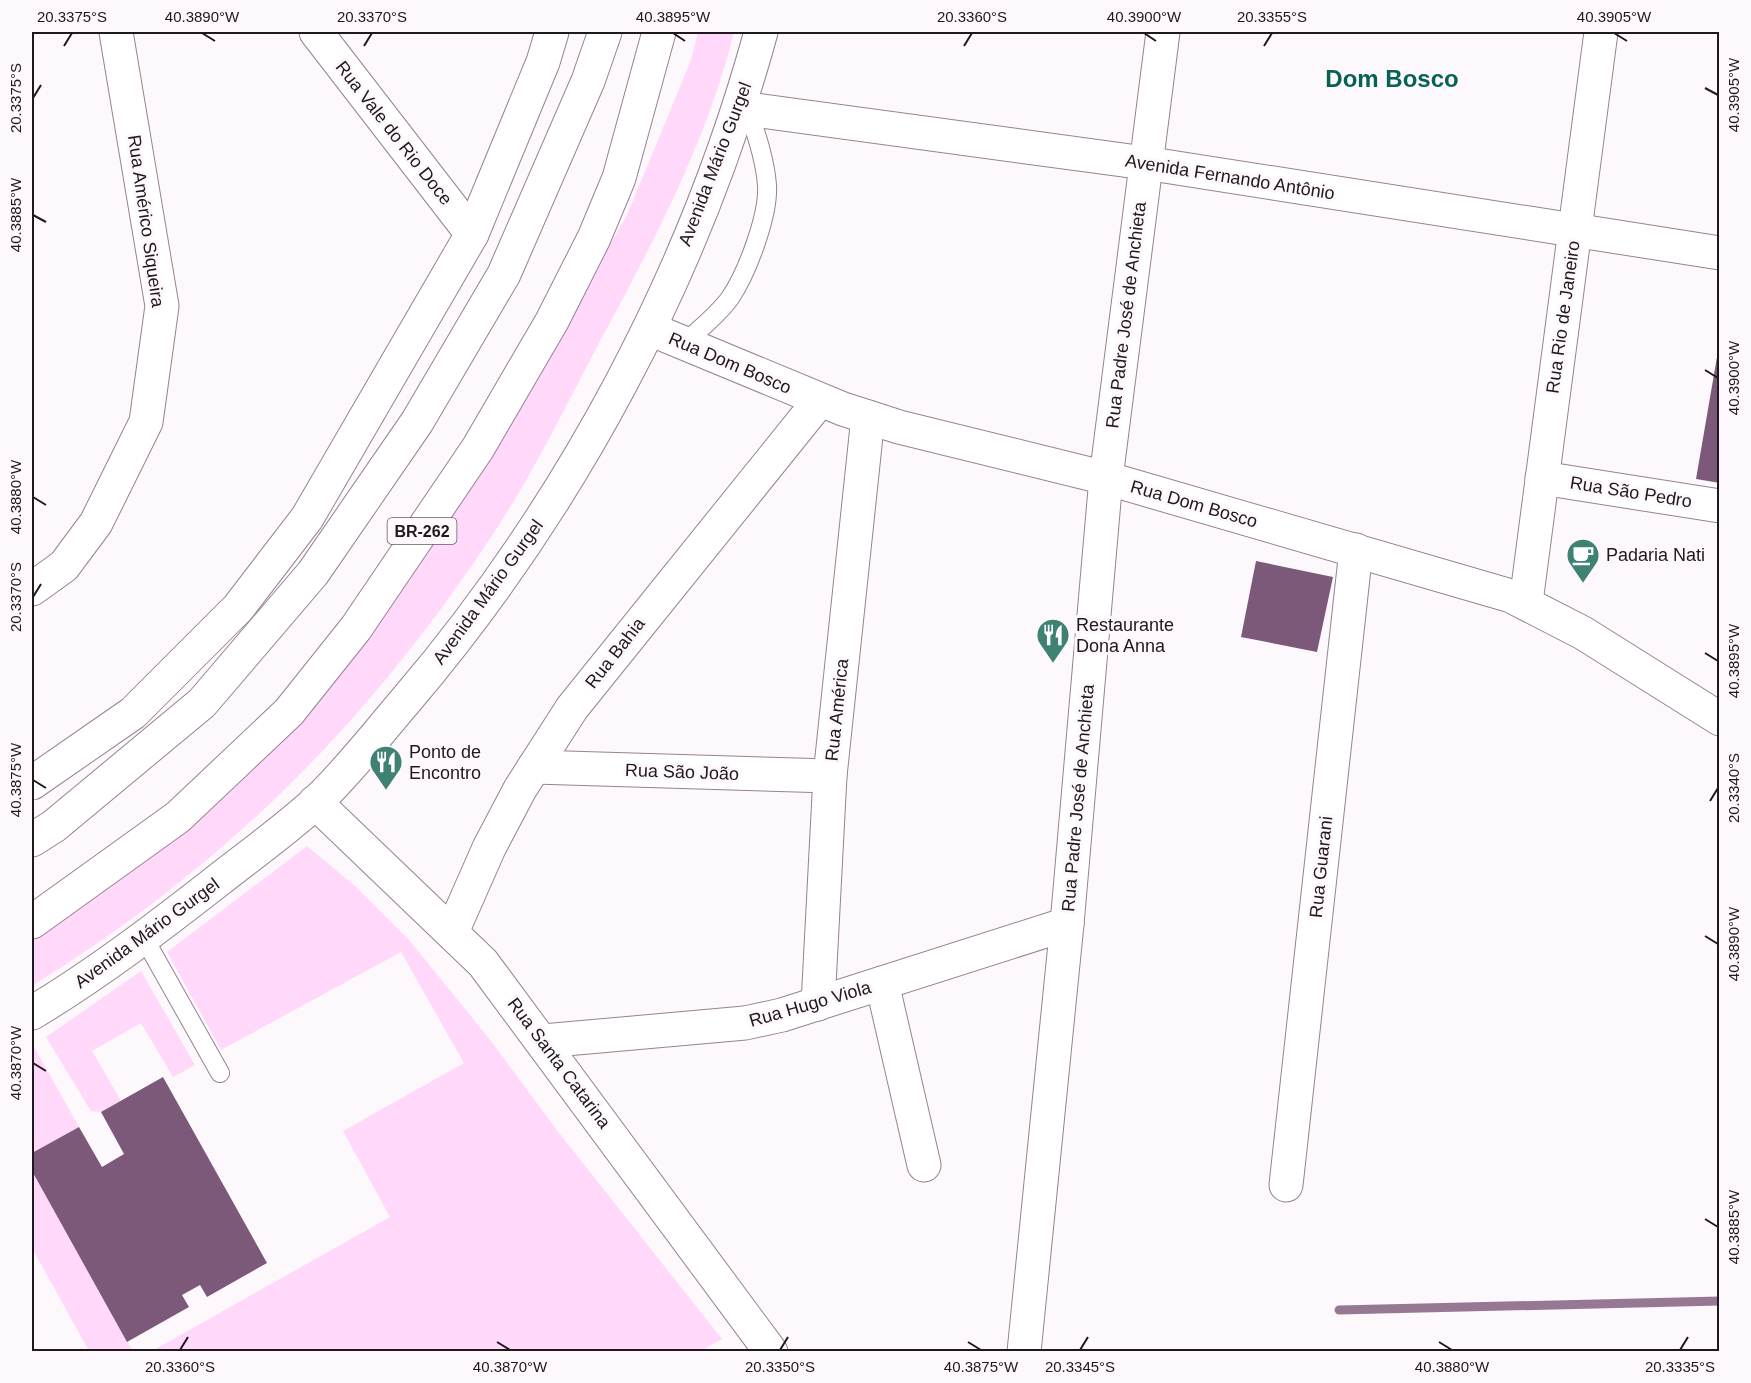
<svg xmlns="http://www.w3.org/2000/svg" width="1751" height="1383" viewBox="0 0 1751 1383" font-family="Helvetica,sans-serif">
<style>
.green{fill:#ffd8fa}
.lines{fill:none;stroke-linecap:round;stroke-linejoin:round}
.stream{stroke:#977893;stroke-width:9}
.building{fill:#7d5979}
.service-casing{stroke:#988095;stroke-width:20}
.minor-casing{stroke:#988095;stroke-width:35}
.tertiary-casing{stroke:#988095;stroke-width:35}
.secondary-casing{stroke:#988095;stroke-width:35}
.primary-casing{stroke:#988095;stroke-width:35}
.service{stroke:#fff;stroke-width:18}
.minor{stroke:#fff;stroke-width:33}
.tertiary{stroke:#fff;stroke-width:33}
.secondary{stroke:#fff;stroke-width:33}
.primary{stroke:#fff;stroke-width:33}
.ticks{fill:none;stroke:#21171f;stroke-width:2}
.labels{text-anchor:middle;stroke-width:6;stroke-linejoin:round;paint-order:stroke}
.shield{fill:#fdf8fc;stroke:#635a61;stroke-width:1.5}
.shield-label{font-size:16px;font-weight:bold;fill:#21171f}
.street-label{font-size:18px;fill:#21171f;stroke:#fdf8fc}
.poi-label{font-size:18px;fill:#21171f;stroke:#fdf8fc;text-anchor:start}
.district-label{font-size:24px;font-weight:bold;fill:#056254;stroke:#fdf8fc}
.neatline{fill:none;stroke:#21171f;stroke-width:2}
.ticks-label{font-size:15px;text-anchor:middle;fill:#21171f}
</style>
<rect width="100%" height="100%" fill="#fdf8fc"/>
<!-- green -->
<g class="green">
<path d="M698,32h36c-27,110 -81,211 -135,311 -30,57 -59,116 -93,171 -126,197 -275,349 -474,472v-47l166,-124 319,-407 110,-193 64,-155z"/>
<path d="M307,846l48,40 55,55 81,100 65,88 166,210 -23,13 -547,-1 238,-134 -47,-86 121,-68 -63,-111 -180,98 -54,-98z"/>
<path d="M141,971l54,94 -22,12 -32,-54 -49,28 29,50 -20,11 -10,-1 -45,-74z"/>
<path d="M33,1045l46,82 -47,26v-107z"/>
<path d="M32,1171l95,171 6,9h-44l-57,-103z"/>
</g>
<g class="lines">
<!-- stream -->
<path class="stream" d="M1339,1310l381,-9"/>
</g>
<!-- building -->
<g class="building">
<path d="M1718,351h2v132l-24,-4z"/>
<path d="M1256,561l77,16 -16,75 -76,-15z"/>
<path d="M163,1077l104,186 -60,34 -7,-12 -18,10 7,12 -62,35 -95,-171v-18l47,-26 23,40 22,-13 -23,-42z"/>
</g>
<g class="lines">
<!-- service casing -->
<g class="service-casing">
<g id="service">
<path d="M684,344c15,-15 34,-29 46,-46 17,-25 39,-83 37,-113 -2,-26 -11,-51 -19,-76"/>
<path d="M144,938l76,135"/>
</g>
</g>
<!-- minor casing -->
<g class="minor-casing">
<g id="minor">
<path d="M740,108l405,55 575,90"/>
<path d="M1542,478l178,28"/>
<path d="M32,589l32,-23 32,-43 50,-101 16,-116 -46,-274"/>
<path d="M1526,602l75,-570"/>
<path d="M534,767l296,9"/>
<path d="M315,802l168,161 288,389"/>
<path d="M452,932l37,-84 31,-59 52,-81 248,-308"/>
<path d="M882,983l42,182"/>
<path d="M818,1004l12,-228 38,-359"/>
<path d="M543,1041l202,-18 37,-8 285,-91"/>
<path d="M1286,1185l70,-635"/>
</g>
</g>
<!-- tertiary casing -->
<g class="tertiary-casing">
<g id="tertiary">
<path d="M650,329l193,80 56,18 207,51 405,118 72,37 137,86"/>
<path d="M1024,1352l43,-428 39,-446 57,-446"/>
</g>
</g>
<!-- secondary casing -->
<g class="secondary-casing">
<g id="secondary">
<path d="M316,32l156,202"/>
<path d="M32,783l101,-70 105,-105 69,-90 165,-284 71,-172 9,-30"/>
<path d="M32,1013c65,-39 125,-85 184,-131 33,-26 68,-51 99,-79 33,-31 62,-69 92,-104 164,-193 287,-423 354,-667"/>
</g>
</g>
<!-- primary casing -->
<g class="primary-casing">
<g id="primary">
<path d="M32,840l22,-14 148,-123 111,-130 104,-151 87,-148 84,-193 17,-49"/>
<path d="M32,922l146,-105 111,-105 67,-84 122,-180 74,-127 42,-83 25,-60 40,-146"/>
</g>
</g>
<!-- service -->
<use href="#service" class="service"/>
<!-- minor -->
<use href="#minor" class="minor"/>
<!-- tertiary -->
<use href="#tertiary" class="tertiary"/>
<!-- secondary -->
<use href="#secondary" class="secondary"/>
<!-- primary -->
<use href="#primary" class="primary"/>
</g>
<!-- ticks -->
<path class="ticks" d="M202,33l13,8M673,33l12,8M1144,33l12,8M1614,33l13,8M64,46l8,-13M364,46l8,-13M964,46l8,-13M1264,46l8,-13M1705,88l13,7M33,98l8,-13M33,215l13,7M1705,370l13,8M33,497l13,8M33,597l8,-13M1705,653l13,8M33,780l13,8M1710,801l8,-13M1705,936l13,8M33,1063l13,8M1705,1219l13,8M497,1342l13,8M968,1342l13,8M1439,1342l13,8M180,1350l8,-13M780,1350l8,-13M1080,1350l8,-13M1680,1350l8,-13"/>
<!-- icons -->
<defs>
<g id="cafe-pin" transform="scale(1.725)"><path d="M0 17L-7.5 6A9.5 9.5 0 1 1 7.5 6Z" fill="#3f8274" stroke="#fdf8fc"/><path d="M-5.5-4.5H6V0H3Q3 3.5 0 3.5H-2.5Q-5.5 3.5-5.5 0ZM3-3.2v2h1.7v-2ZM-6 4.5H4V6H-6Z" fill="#fff"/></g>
<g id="restaurant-pin" transform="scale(1.725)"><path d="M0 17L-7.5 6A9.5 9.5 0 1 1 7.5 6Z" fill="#3f8274" stroke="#fdf8fc"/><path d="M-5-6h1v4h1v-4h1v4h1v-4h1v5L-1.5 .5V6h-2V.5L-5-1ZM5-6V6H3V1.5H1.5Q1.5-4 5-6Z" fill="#fff"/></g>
</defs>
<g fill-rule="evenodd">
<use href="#cafe-pin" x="1583" y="555"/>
<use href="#restaurant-pin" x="1053" y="635"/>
<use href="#restaurant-pin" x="386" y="762"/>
</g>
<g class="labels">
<!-- shield labels -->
<rect class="shield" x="387.5" y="518" width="69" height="26" rx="4.5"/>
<g class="shield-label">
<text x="422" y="537">BR-262</text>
</g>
<!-- street labels -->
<g class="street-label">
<text transform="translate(394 133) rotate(52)" y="6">Rua Vale do Rio Doce</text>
<text transform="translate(715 164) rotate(-69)" y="6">Avenida Mário Gurgel</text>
<text transform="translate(1230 177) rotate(9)" y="6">Avenida Fernando Antônio</text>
<text transform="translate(146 221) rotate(82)" y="6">Rua Américo Siqueira</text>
<text transform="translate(1126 315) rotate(-83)" y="6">Rua Padre José de Anchieta</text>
<text transform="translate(1563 317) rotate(-82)" y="6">Rua Rio de Janeiro</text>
<text transform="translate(730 363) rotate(23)" y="6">Rua Dom Bosco</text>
<text transform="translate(1631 492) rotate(9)" y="6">Rua São Pedro</text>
<text transform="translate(1194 504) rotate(16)" y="6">Rua Dom Bosco</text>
<text transform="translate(488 592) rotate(-54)" y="6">Avenida Mário Gurgel</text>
<text transform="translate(615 653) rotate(-52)" y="6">Rua Bahia</text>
<text transform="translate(837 710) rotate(-84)" y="6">Rua América</text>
<text transform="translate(682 772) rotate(2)" y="6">Rua São João</text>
<text transform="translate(1078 798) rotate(-85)" y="6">Rua Padre José de Anchieta</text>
<text transform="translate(1321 867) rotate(-84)" y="6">Rua Guarani</text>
<text transform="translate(147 933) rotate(-36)" y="6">Avenida Mário Gurgel</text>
<text transform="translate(810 1004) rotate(-16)" y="6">Rua Hugo Viola</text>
<text transform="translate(559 1063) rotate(53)" y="6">Rua Santa Catarina</text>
</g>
<!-- poi labels -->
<g class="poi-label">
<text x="1606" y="561">Padaria Nati</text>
<text x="1076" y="631">Restaurante<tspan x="1076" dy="21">Dona Anna</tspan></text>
<text x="409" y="758">Ponto de<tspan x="409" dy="21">Encontro</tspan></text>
</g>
<!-- district labels -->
<g class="district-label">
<text x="1392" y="87">Dom Bosco</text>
</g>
</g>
<!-- border -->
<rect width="1751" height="1383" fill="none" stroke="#fdf8fc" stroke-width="66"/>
<rect x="33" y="33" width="1685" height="1317" class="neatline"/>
<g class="ticks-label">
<text x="72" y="22">20.3375°S</text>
<text x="202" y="22">40.3890°W</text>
<text x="372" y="22">20.3370°S</text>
<text x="673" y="22">40.3895°W</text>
<text x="972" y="22">20.3360°S</text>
<text x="1144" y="22">40.3900°W</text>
<text x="1272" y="22">20.3355°S</text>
<text x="1614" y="22">40.3905°W</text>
<text transform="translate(1734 95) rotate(-90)" y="5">40.3905°W</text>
<text transform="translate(16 98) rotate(-90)" y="5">20.3375°S</text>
<text transform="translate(16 215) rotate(-90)" y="5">40.3885°W</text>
<text transform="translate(1734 378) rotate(-90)" y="5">40.3900°W</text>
<text transform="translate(16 497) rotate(-90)" y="5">40.3880°W</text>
<text transform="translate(16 597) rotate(-90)" y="5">20.3370°S</text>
<text transform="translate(1734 661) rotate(-90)" y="5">40.3895°W</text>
<text transform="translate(16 780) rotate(-90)" y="5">40.3875°W</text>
<text transform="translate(1734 788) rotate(-90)" y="5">20.3340°S</text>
<text transform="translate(1734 944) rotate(-90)" y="5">40.3890°W</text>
<text transform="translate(16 1063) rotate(-90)" y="5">40.3870°W</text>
<text transform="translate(1734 1227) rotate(-90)" y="5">40.3885°W</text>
<text x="180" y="1372">20.3360°S</text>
<text x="510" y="1372">40.3870°W</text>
<text x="780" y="1372">20.3350°S</text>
<text x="981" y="1372">40.3875°W</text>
<text x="1080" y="1372">20.3345°S</text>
<text x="1452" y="1372">40.3880°W</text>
<text x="1680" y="1372">20.3335°S</text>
</g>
</svg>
